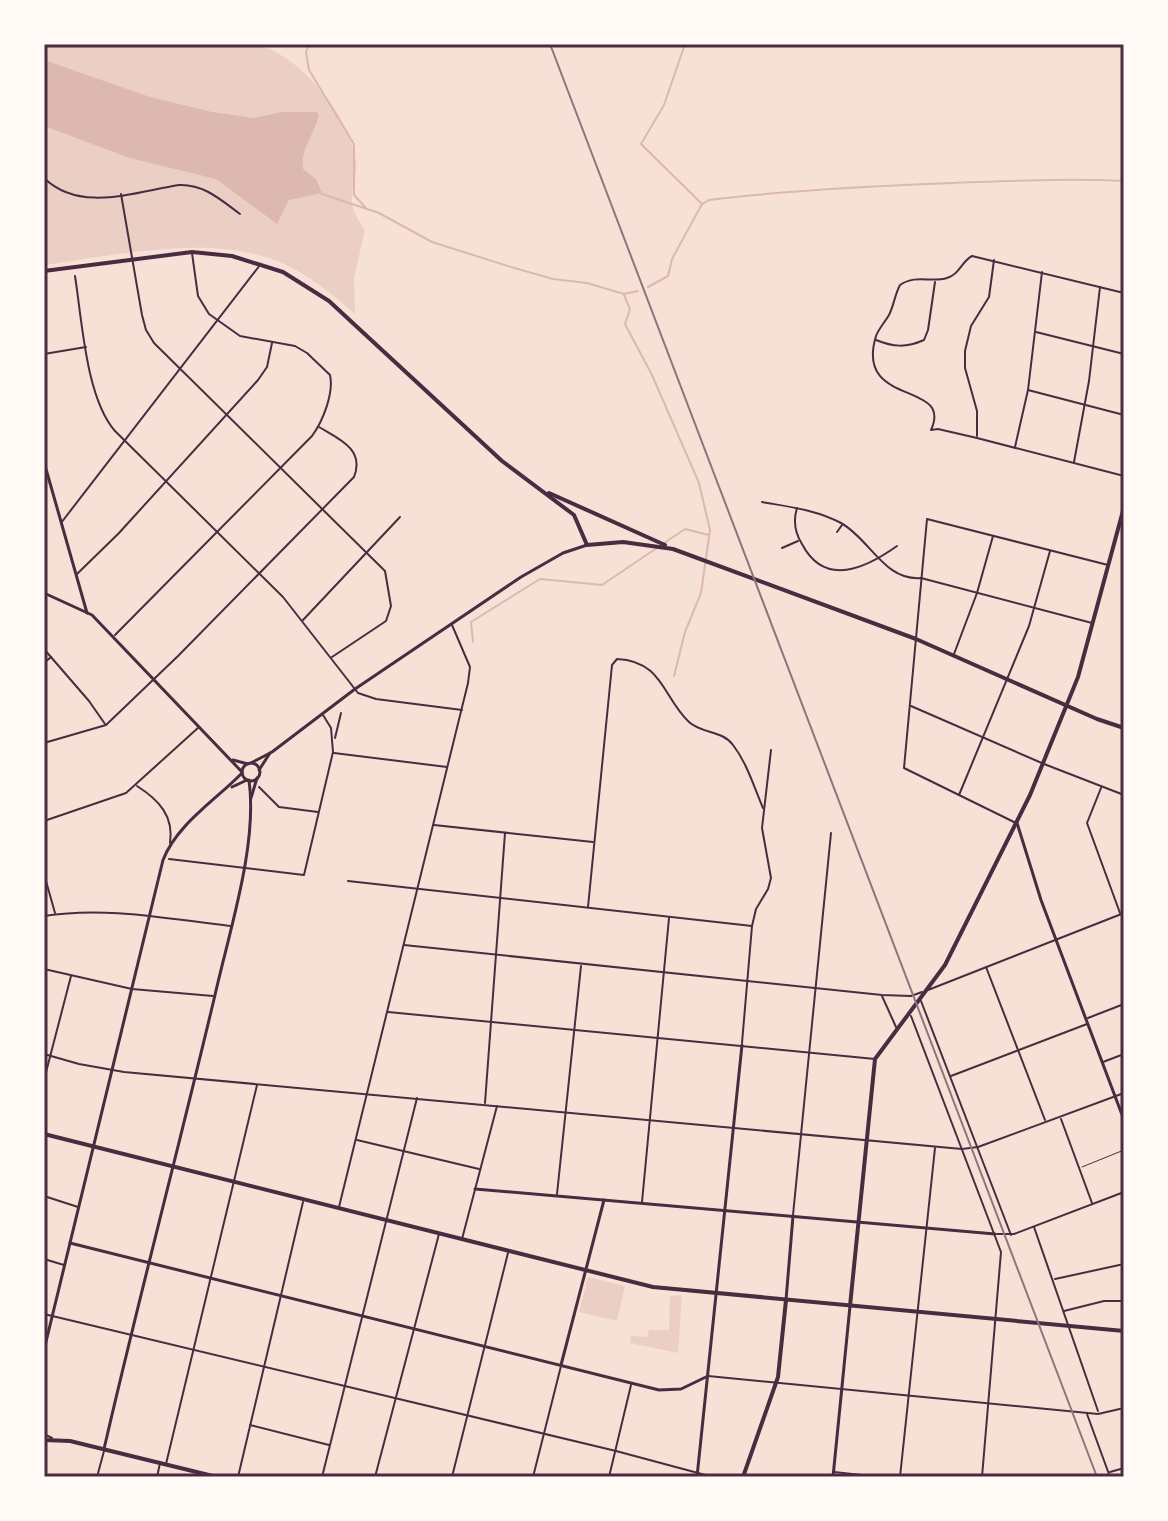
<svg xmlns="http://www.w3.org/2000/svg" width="1168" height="1521" viewBox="0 0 1168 1521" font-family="Cabin,sans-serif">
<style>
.green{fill:#ebcfc5}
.water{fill:#dcb8b0}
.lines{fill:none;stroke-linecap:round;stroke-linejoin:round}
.stream{stroke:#dcb8b0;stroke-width:2}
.service{stroke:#4a2c40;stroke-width:1}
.minor{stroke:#4a2c40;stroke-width:2}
.tertiary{stroke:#4a2c40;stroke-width:3}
.secondary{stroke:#4a2c40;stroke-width:4}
.primary{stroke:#4a2c40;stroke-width:4}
.rail{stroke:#8f747c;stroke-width:2}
.neatline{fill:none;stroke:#4a2c40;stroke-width:3}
</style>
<rect width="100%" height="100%" fill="#f7e1d7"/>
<!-- green -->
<g class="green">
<path d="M44,44h211c45,11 94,70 101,116 3,15 -8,33 -3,48 2,8 8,15 12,22l-11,48 1,36c-18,-16 -38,-32 -59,-44 -71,-41 -176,-15 -252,-5z"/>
<path d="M588,1277l37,9 -8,35 -38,-9z"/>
<path d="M682,1295l-4,58 -48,-10 1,-7 16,1 2,-7h20l1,-34z"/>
</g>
<!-- water -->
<path class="water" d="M44,60l106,37 62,15 42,6 28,-6h35l2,4c-5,18 -19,34 -16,53l13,10 6,14 -33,7 -12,24 -61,-45 -86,-21 -86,-32z"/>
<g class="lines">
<!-- stream -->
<g class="stream">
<path d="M309,44l-3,8 3,18 45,74v51l12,13"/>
<path d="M685,44l-21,61 -23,39 60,59"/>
<path d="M322,194l57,19 53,29 79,25 42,12 34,4 37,11 14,-3"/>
<path d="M648,287l20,-11 4,-17 30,-55 7,-4c81,-10 162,-14 244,-17 57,-2 114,-5 171,-2"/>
<path d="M624,295l6,14 -5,15 27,51 47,108 11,47 -9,63 -16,39 -11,44"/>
<path d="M473,642l-2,-20 69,-43 62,6 83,-56 24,6"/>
</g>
<!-- service -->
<path class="service" d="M1082,1167l42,-17"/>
<!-- minor -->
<g class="minor">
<path d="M44,178c36,35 90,14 135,7 25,-1 42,15 61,29"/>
<path d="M121,194l21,121 4,15 8,13 231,228 6,35 -5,15 -54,36"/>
<path d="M75,276c7,44 11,122 40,155l168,166 75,96 18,6 86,11"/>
<path d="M1124,293l-152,-37c-11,6 -12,18 -25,22 -16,5 -31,-4 -47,7 -5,9 -6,20 -11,30 -4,7 -10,13 -13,21 -22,72 78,44 55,94l7,-1 39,9 147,38"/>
<path d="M1036,332l88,22"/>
<path d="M876,340c17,7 30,8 48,0l4,-10 7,-48"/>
<path d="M44,354l42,-7"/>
<path d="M1028,390l96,25"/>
<path d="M977,436v-25l-12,-43v-17l6,-25 18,-29 5,-37"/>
<path d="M1015,447l13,-57 14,-118"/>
<path d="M1074,462l15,-81 11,-94"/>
<path d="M762,502c28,5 55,8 79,21 29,16 43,58 80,55l171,45"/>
<path d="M797,508c-4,13 -2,25 5,36 23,44 64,24 95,2"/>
<path d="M61,523l199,-258"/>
<path d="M837,532l5,-7"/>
<path d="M782,548l16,-7"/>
<path d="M77,574l42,-41 139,-153 9,-13 5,-24"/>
<path d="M303,620l97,-103"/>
<path d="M115,635l197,-199c11,-15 22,-43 18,-61l-23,-22 -12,-7 -55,-10 -31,-22 -11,-18 -6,-43"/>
<path d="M44,649l45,52 16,23"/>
<path d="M954,654l23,-61 16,-57"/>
<path d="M44,663l7,-6"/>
<path d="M911,706l133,58 80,31"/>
<path d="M335,738l6,-25"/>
<path d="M44,743l62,-18 72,-69 176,-179c11,-28 -15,-38 -35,-50"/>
<path d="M334,753l113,14"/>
<path d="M137,786c22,14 37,30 33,57"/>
<path d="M259,787l20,20 39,5"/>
<path d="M1101,788l-14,35 33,90"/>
<path d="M959,795l70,-169 21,-75"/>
<path d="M44,821l82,-28 73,-66"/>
<path d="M1016,823l-112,-55 23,-249 181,46"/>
<path d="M434,825l159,17"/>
<path d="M169,859l135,16 29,-123 -2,-24 -8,-13"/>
<path d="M44,874l11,39"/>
<path d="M348,881l404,45"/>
<path d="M588,907l24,-242 5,-6c46,2 46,39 72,63 13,12 33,8 44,23 14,18 21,42 30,63"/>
<path d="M44,916c61,-10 125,3 186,10"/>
<path d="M404,945l478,50 29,1 11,-4"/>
<path d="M986,967l59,153"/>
<path d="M44,969l88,20 81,7"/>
<path d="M928,990l196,-77"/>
<path d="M882,996l14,31"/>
<path d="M921,1001l90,234"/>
<path d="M388,1012l487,47"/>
<path d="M911,1016l90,236 -19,225"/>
<path d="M1088,1018l36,-14"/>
<path d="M742,1043l10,-117 4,-17 12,-20 3,-11 -9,-50 9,-78"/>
<path d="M44,1054l35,10 45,8 838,77 16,-2 146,-54"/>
<path d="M1103,1062l21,-8"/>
<path d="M951,1076l136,-52"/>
<path d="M44,1080l27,-104"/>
<path d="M485,1103l20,-270"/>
<path d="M1061,1119l31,84"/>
<path d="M357,1140l122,29"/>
<path d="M557,1194l24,-228"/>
<path d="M44,1196l34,11"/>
<path d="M642,1202l27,-284"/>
<path d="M339,1207l129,-524 2,-16 -18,-42"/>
<path d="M793,1215l38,-382"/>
<path d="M1034,1227l64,184"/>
<path d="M997,1234h17l110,-42"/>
<path d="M462,1239l35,-133"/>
<path d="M44,1259l20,6"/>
<path d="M1055,1279l69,-15"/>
<path d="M1064,1311l40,-10h20"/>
<path d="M44,1314l572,137 97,26"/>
<path d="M708,1376l390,38 26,-6"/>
<path d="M1087,1414l23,63"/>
<path d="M250,1425l79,20"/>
<path d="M44,1434l8,4"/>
<path d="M166,1464l91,-379"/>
<path d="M834,1472l46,5"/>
<path d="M1110,1472l14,-4"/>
<path d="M97,1477l7,-26"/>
<path d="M157,1477l3,-14"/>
<path d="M238,1477l65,-275"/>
<path d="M322,1477l95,-379"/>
<path d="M375,1477l64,-243"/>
<path d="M452,1477l56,-224"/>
<path d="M533,1477l28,-111"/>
<path d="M609,1477l22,-92"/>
<path d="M900,1477l35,-329"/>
</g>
<!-- tertiary -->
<g class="tertiary">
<path d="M44,462l43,151"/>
<path d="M44,593l48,22 150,157"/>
<path d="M233,760l15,4"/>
<path d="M251,763l21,-11 83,-63 166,-112 42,-24 24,-8"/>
<circle cx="251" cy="772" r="9"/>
<path d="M259,770l11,-17"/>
<path d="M232,787l15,-7"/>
<path d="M251,798l6,-20"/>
<path d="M1017,823l24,77 83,220"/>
<path d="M475,1189l520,45"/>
<path d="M70,1243l589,147 22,-1 27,-13"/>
<path d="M786,1300l7,-84"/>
<path d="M44,1350l119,-490c14,-36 53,-60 79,-87"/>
<path d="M561,1365l43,-165"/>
<path d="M104,1449c35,-152 75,-302 111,-454 14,-63 43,-150 34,-215"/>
<path d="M697,1477l45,-432"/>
<path d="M833,1477l17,-171"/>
</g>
<!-- secondary -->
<g class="secondary">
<path d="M44,271l148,-19 40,4 51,16 46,29 173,160 72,54 13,30 36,-3 50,7 243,90 181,80 27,9"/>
<path d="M549,493l116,52"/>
<path d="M44,1134l609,153 471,44"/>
<path d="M850,1306l25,-247 70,-94 85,-170 48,-118 46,-170"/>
<path d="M743,1477l35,-100 8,-77"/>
</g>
<!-- primary -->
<path class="primary" d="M44,1440l26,1 147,36"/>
<!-- rail -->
<path class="rail" d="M550,44l547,1433"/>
</g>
<!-- border -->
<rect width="1168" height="1521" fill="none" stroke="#fffaf5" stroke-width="92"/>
<rect x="46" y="46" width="1076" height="1429" class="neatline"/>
</svg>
